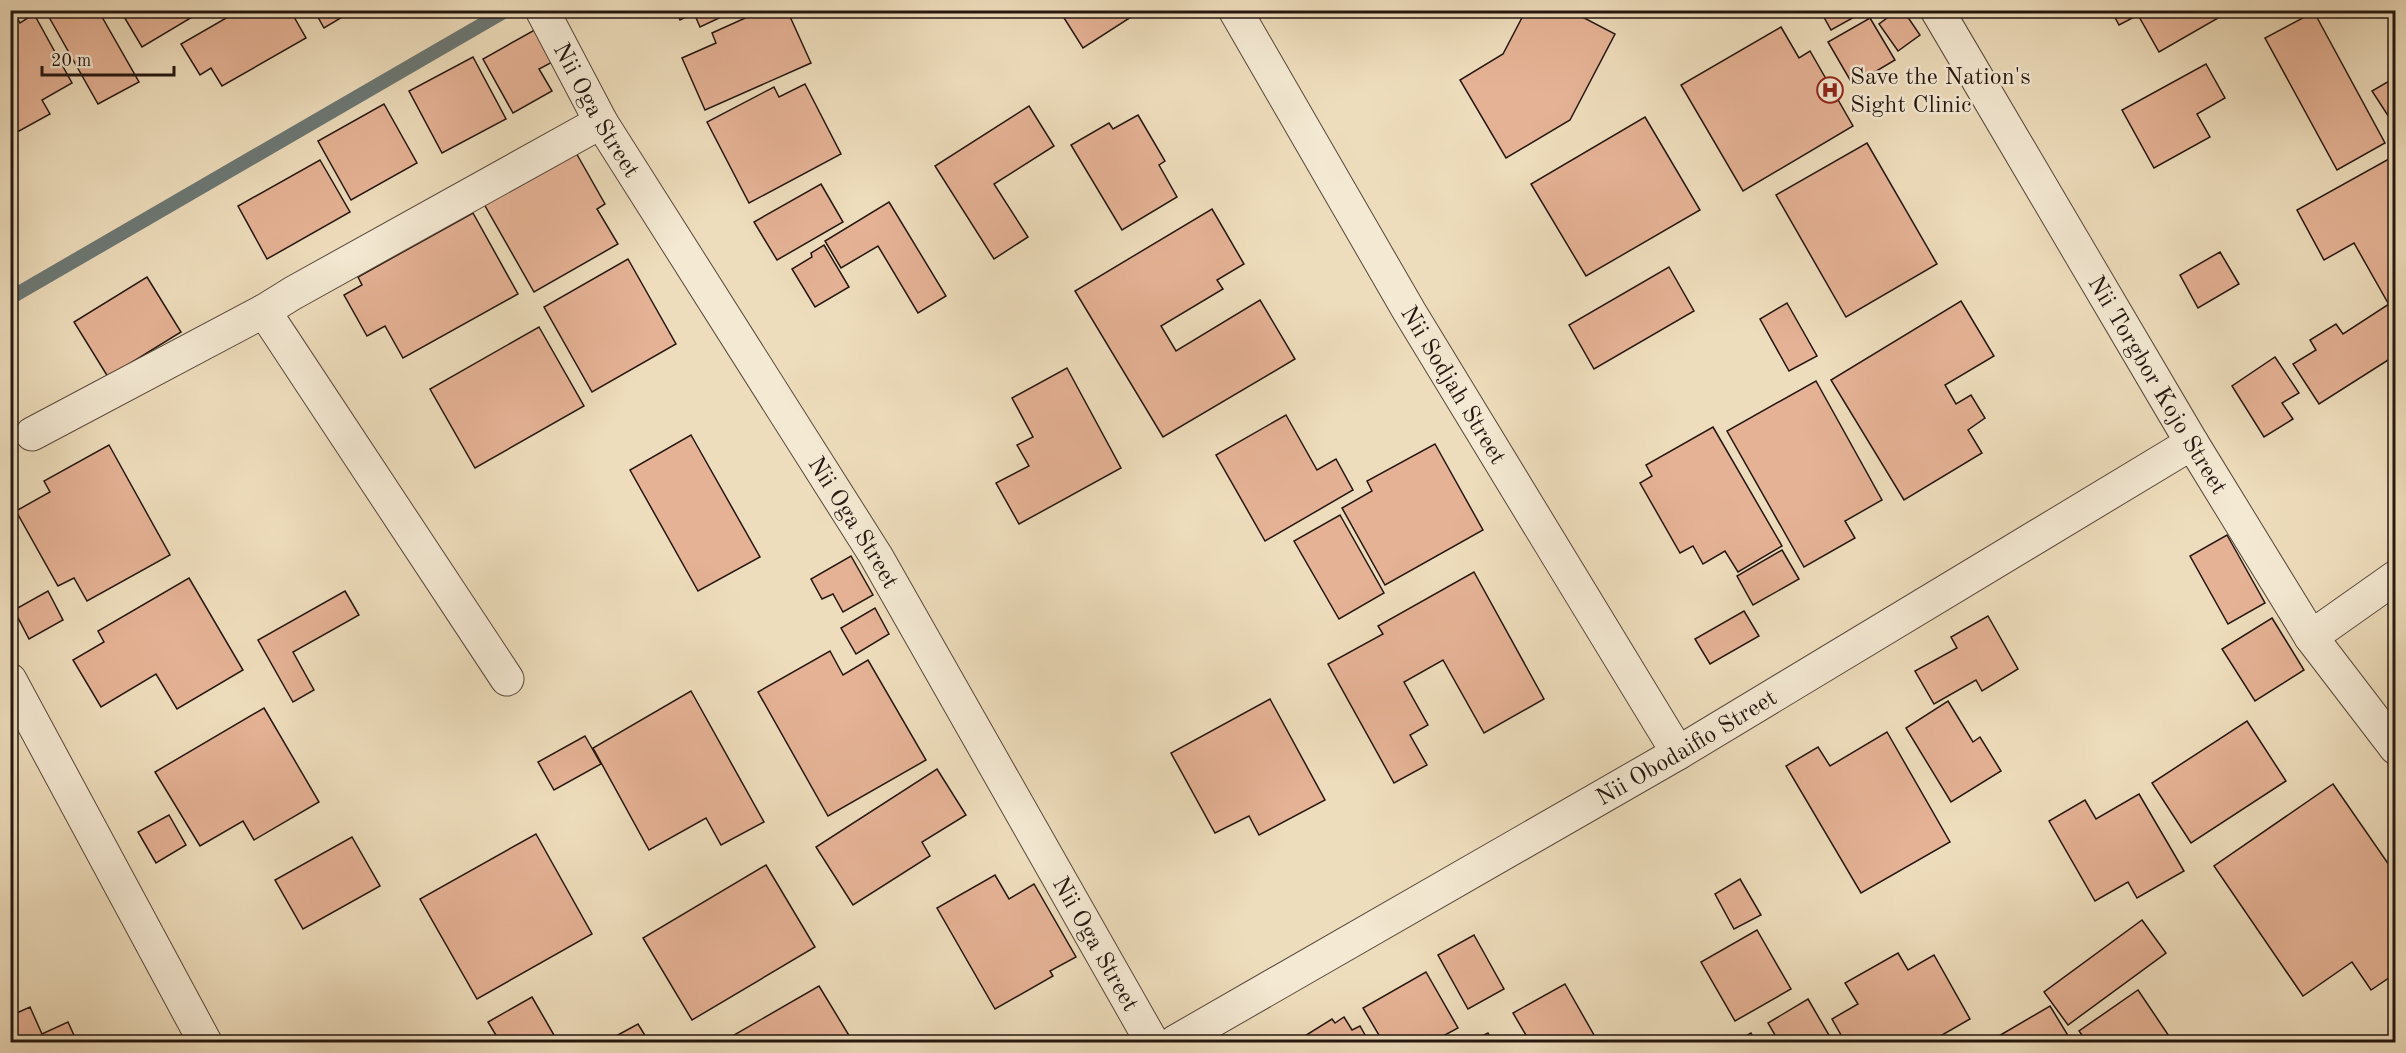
<svg xmlns="http://www.w3.org/2000/svg" width="2406" height="1053" viewBox="0 0 2406 1053" font-family="'Old Standard TT',serif">
<style>
.lines{fill:none;stroke-linecap:round;stroke-linejoin:round}
.stream{stroke:#6c7976;stroke-width:14}
.building{fill:#e5b295;stroke:#251710;stroke-width:1.5}
.street-casing{stroke:#57483b;stroke-width:35}
.street{stroke:#f4e9d3;stroke-width:33}
.labels{text-anchor:middle;stroke-width:5;stroke-linejoin:round;paint-order:stroke}
.poi-label{font-size:24px;fill:#251710;stroke:#f4e9d3;text-anchor:start}
.street-label{font-size:24px;fill:#251710;stroke:#f4e9d3}
</style>
<rect width="100%" height="100%" fill="#eeddbc"/>
<filter id="stains"><feTurbulence type="fractalNoise" baseFrequency=".00333" numOctaves="4"/><feColorMatrix values="0 0 0 0 .2 0 0 0 0 .09 0 0 0 0 .02 0 0 0 .5 -.17"/></filter>
<radialGradient id="worn" r=".72"><stop offset=".6" stop-color="#630" stop-opacity="0"/><stop offset="1" stop-color="#630" stop-opacity=".3"/></radialGradient>
<g class="lines">
<!-- stream -->
<path class="stream" d="M10,298l497,-288"/>
</g>
<!-- building -->
<g class="building">
<path d="M10,10h3l7,13 14,-9 38,69 -30,17 8,14 -40,22z"/>
<path d="M45,10h53l41,72 -41,22z"/>
<path d="M120,10h84l-62,37z"/>
<path d="M240,10h50l16,28 -84,48 -11,-18 -11,7 -19,-31z"/>
<path d="M314,10h40l-30,18z"/>
<path d="M676,10h60l-36,17 -6,-14 -14,7z"/>
<path d="M763,10h24l24,53 -106,47 -23,-52 34,-15 -4,-10z"/>
<path d="M1059,10h83l-59,38z"/>
<path d="M1526,10h43l46,24 -45,86 -64,38 -46,-78 43,-26z"/>
<path d="M1820,10h47l-36,20z"/>
<path d="M1898,10h5l17,25 -22,16 -19,-27z"/>
<path d="M2111,10h121l-73,42 -21,-37 -19,10z"/>
<path d="M2314,12l71,131 -48,27 -72,-132z"/>
<path d="M1870,18l25,42 -42,25 -25,-43z"/>
<path d="M540,27l18,32 -19,10 13,22 -39,22 -30,-54z"/>
<path d="M1781,27l18,31 11,-7 43,75 -110,65 -62,-106z"/>
<path d="M473,57l33,62 -64,34 -33,-62z"/>
<path d="M2206,64l19,34 -28,16 13,23 -56,31 -32,-58z"/>
<path d="M2396,77v51l-24,-37z"/>
<path d="M805,84l36,70 -92,49 -42,-81 67,-35 5,10z"/>
<path d="M384,104l33,59 -66,37 -33,-59z"/>
<path d="M1029,106l25,40 -60,38 34,53 -34,22 -59,-93z"/>
<path d="M1138,115l27,46 -6,4 18,32 -55,33 -51,-85 38,-22 4,6z"/>
<path d="M1645,117l55,93 -114,66 -55,-92z"/>
<path d="M1867,143l70,121 -91,53 -70,-122z"/>
<path d="M575,151l30,53 -8,5 21,35 -84,48 -50,-88z"/>
<path d="M2396,155v143l-8,5 -34,-60 -30,17 -27,-50z"/>
<path d="M320,160l30,52 -83,47 -29,-53z"/>
<path d="M821,184l22,38 -66,38 -23,-38z"/>
<path d="M889,202l57,94 -28,17 -40,-67 -37,22 -16,-27z"/>
<path d="M1212,209l32,55 -27,16 6,9 -62,37 15,25 84,-51 35,59 -132,78 -88,-146z"/>
<path d="M473,213l45,81 -115,64 -18,-32 -18,10 -23,-41 18,-10 -4,-8z"/>
<path d="M824,245l25,42 -34,20 -23,-38 20,-12 -1,-4z"/>
<path d="M2220,252l19,32 -41,24 -18,-33z"/>
<path d="M628,259l48,85 -84,48 -48,-85z"/>
<path d="M1669,267l25,44 -100,58 -25,-44z"/>
<path d="M147,277l34,55 -73,45 -34,-55z"/>
<path d="M1961,301l33,55 -49,29 11,19 15,-9 14,23 -17,12 14,23 -78,47 -73,-120z"/>
<path d="M2392,302l4,5v48l-77,49 -26,-40 23,-14 -6,-10 26,-16 7,10z"/>
<path d="M1787,303l30,53 -28,15 -29,-52z"/>
<path d="M539,327l45,79 -109,62 -45,-79z"/>
<path d="M2275,357l24,36 -17,10 11,16 -29,18 -32,-51z"/>
<path d="M1067,368l54,100 -102,56 -23,-41 33,-17 -12,-21 16,-8 -21,-39z"/>
<path d="M1816,381l66,119 -37,21 10,17 -51,29 -77,-136z"/>
<path d="M1286,415l31,55 19,-11 17,31 -88,51 -49,-86z"/>
<path d="M1713,427l69,119 -44,26 -13,-21 -22,13 -10,-18 -13,7 -40,-70 12,-7 -6,-11z"/>
<path d="M691,435l69,122 -62,34 -68,-121z"/>
<path d="M1435,444l48,86 -98,55 -43,-77 30,-17 -5,-10z"/>
<path d="M109,445l61,110 -83,46 -13,-23 -16,8 -42,-75 34,-19 -6,-11z"/>
<path d="M1340,515l44,78 -45,26 -45,-78z"/>
<path d="M2227,535l38,68 -37,21 -38,-68z"/>
<path d="M1782,550l17,29 -46,26 -16,-29z"/>
<path d="M851,556l22,39 -30,17 -10,-18 -11,5 -11,-20z"/>
<path d="M1474,572l70,127 -60,34 -41,-73 -39,22 24,43 -18,10 17,30 -33,18 -66,-119 55,-30 -5,-8z"/>
<path d="M189,578l54,92 -66,39 -21,-35 -55,33 -28,-47 31,-18 -6,-11z"/>
<path d="M48,591l15,29 -34,19 -15,-29z"/>
<path d="M345,591l14,24 -66,37 21,38 -21,12 -35,-62z"/>
<path d="M875,608l14,26 -33,20 -15,-26z"/>
<path d="M1744,611l15,25 -49,28 -15,-25z"/>
<path d="M1988,616l30,53 -36,22 -6,-11 -42,24 -19,-33 42,-23 -6,-11z"/>
<path d="M2272,618l32,52 -49,31 -33,-52z"/>
<path d="M830,651l13,24 25,-15 58,100 -98,56 -70,-124z"/>
<path d="M691,691l73,131 -43,23 -15,-27 -57,32 -56,-102z"/>
<path d="M1270,699l55,101 -66,35 -10,-19 -34,17 -44,-80z"/>
<path d="M1948,701l25,41 7,-5 21,34 -50,31 -45,-74z"/>
<path d="M264,708l55,94 -65,38 -11,-19 -43,25 -45,-74z"/>
<path d="M2247,721l39,60 -95,62 -39,-60z"/>
<path d="M1887,732l63,110 -89,51 -75,-127 32,-19 12,19z"/>
<path d="M585,736l16,28 -47,26 -16,-28z"/>
<path d="M937,769l29,46 -44,27 8,14 -77,49 -37,-58z"/>
<path d="M2333,784l63,91v98l-25,17 -19,-28 -49,34 -89,-130z"/>
<path d="M2139,794l45,77 -47,27 -9,-16 -33,19 -46,-80 36,-21 11,19z"/>
<path d="M169,815l17,30 -30,18 -18,-31z"/>
<path d="M536,834l56,100 -115,65 -57,-100z"/>
<path d="M352,837l28,49 -77,43 -28,-49z"/>
<path d="M766,865l49,82 -123,73 -49,-82z"/>
<path d="M995,875l14,24 25,-15 42,73 -26,14 3,5 -58,33 -58,-101z"/>
<path d="M1740,879l21,36 -27,14 -19,-35z"/>
<path d="M2142,920l24,33 -98,72 -24,-33z"/>
<path d="M1757,930l34,59 -56,32 -34,-59z"/>
<path d="M1474,935l30,54 -36,20 -30,-54z"/>
<path d="M1898,953l10,17 26,-15 36,64 -40,23h-85l-13,-23 26,-15 -13,-21z"/>
<path d="M1426,972l32,56 -26,14h-49l-20,-34z"/>
<path d="M1565,984l33,58h-68l-17,-29z"/>
<path d="M819,986l34,56h-131z"/>
<path d="M2138,990l35,52h-86l-8,-11z"/>
<path d="M532,997l26,45h-58l-12,-20z"/>
<path d="M1808,999l25,43h-54l-11,-19z"/>
<path d="M2050,1006l22,36h-78l-2,-2z"/>
<path d="M30,1007l12,27 26,-12 9,20h-67v-26z"/>
<path d="M1344,1017l8,13 8,-4 9,16h-74l37,-23 3,4z"/>
<path d="M638,1024l11,18h-44z"/>
<path d="M1488,1033l5,9h-23z"/>
<path d="M1751,1033l5,9h-21z"/>
</g>
<g class="lines">
<!-- street casing -->
<g class="street-casing">
<g id="street">
<path id="s1" d="M542,10l59,112 275,434 276,486"/>
<path id="s2" d="M1235,10l174,301 269,442"/>
<path id="s3" d="M1937,10l255,433 119,194 85,111"/>
<path d="M32,434l232,-123"/>
<path d="M2311,637l85,-60"/>
<path d="M507,679l-243,-368 29,-18 308,-171"/>
<path d="M10,680l195,362"/>
<path id="s4" d="M1175,1042l503,-289 514,-310"/>
</g>
</g>
<!-- street -->
<use href="#street" class="street"/>
</g>
<!-- icons -->
<defs>
<g id="hospital-ring" transform="scale(1.35)"><circle r="9.5" fill="#f4e9d3" stroke="#8f2418" stroke-width="1.5"/><path d="M-5-5h3v3.5h4V-5h3V5h-3V1.5h-4V5h-3Z" fill="#8f2418"/></g>
</defs>
<g fill-rule="evenodd">
<use href="#hospital-ring" x="1830" y="90"/>
</g>
<g class="labels">
<!-- poi labels -->
<g class="poi-label">
<text x="1850" y="84">Save the Nation's<tspan x="1850" dy="28">Sight Clinic</tspan></text>
</g>
<!-- street labels -->
<g class="street-label">
<text dy="8" stroke="none"><textPath href="#s1" startOffset="114">Nii Oga Street</textPath></text>
<text dy="8" stroke="none"><textPath href="#s2" startOffset="434">Nii Sodjah Street</textPath></text>
<text dy="8" stroke="none"><textPath href="#s3" startOffset="435">Nii Torgbor Kojo Street</textPath></text>
<text dy="8" stroke="none"><textPath href="#s1" startOffset="600">Nii Oga Street</textPath></text>
<text dy="8" stroke="none"><textPath href="#s4" startOffset="590">Nii Obodaifio Street</textPath></text>
<text dy="8" stroke="none"><textPath href="#s1" startOffset="1086">Nii Oga Street</textPath></text>
</g>
</g>
<!-- margin -->
<rect width="2406" height="1053" fill="none" stroke="#eeddbc" stroke-width="36"/>
<rect x="12" y="12" width="2382" height="1029" fill="none" stroke="#251710" stroke-width="3"/>
<rect x="18" y="18" width="2370" height="1017" fill="none" stroke="#251710" stroke-width="1.5"/>
<!-- scale -->
<path d="M42 66v9h132v-9" fill="none" stroke="#251710" stroke-width="3"/>
<text x="51" y="66" font-size="18" fill="#251710" stroke="#f4e9d3" stroke-width="4.5" paint-order="stroke">20 m</text>
<rect width="100%" height="100%" filter="url(#stains)"/>
<rect width="100%" height="100%" fill="url(#worn)"/>
</svg>
